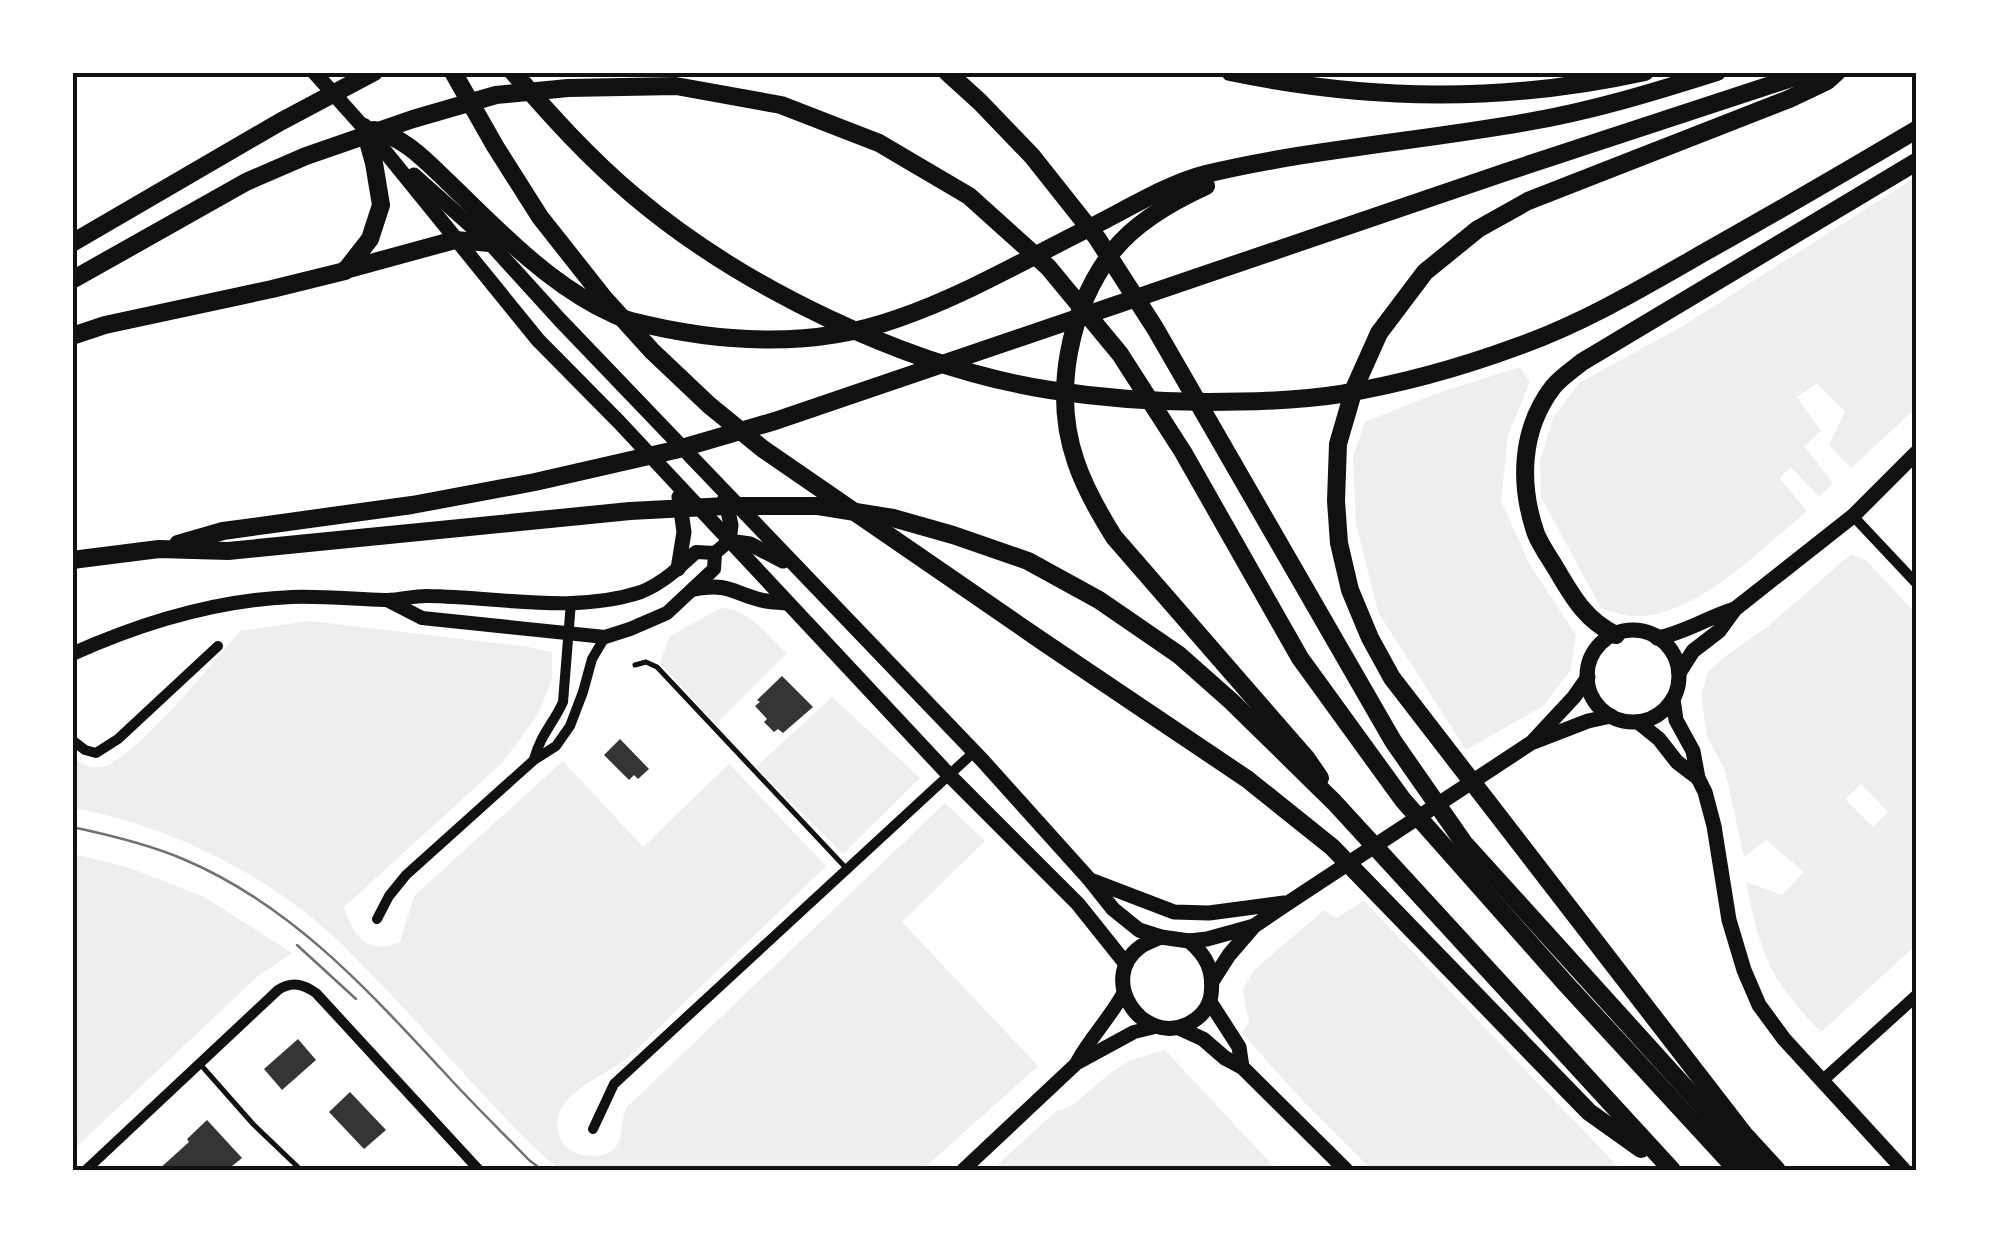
<svg xmlns="http://www.w3.org/2000/svg" width="1989" height="1243" viewBox="0 0 1989 1243" font-family="Lato,sans-serif">
<style>
.green{fill:#eee;fill-rule:evenodd}
.building{fill:#353535}
.lines{fill:none;stroke-linecap:round;stroke-linejoin:round}
.service{stroke:#111;stroke-width:5}
.minor{stroke:#111;stroke-width:10}
.tertiary{stroke:#111;stroke-width:12}
.secondary{stroke:#111;stroke-width:14}
.primary{stroke:#111;stroke-width:15}
.motorway{stroke:#111;stroke-width:18}
.tram{stroke:#707070;stroke-width:2.5}
.neatline{fill:none;stroke:#111;stroke-width:4}
</style>
<rect width="100%" height="100%" fill="#fff"/>
<!-- green -->
<g class="green">
<path d="M1916,177v231l-65,60 -22,-23 16,-33 -28,-29 -20,14 24,34 -17,15 29,37 -14,14 -28,-30 -12,11 28,33c-45,37 -115,110 -176,105 -10,-1 -20,-5 -30,-8l-60,-111 -1,-35 13,-44 26,-35 104,-57z"/>
<path d="M1520,367l10,15 -22,53 -7,66 29,64 46,70 -6,36 -27,35 -77,44 -88,-138 -22,-88 -3,-67 12,-35 70,-28z"/>
<path d="M1851,554l16,7 49,53v331l-95,87c-18,-18 -38,-41 -50,-64 -13,-27 -19,-57 -25,-86l36,13 22,-23 -38,-32 -22,17 -19,-87 -18,-34 -6,-41 7,-23 19,-17 40,-28zM1861,784l27,28 -15,15 -28,-28z"/>
<path d="M721,608c27,0 47,28 66,45l-71,71 -56,-61 10,-27z"/>
<path d="M310,621l218,26 24,5v28l-15,36 -35,47 -158,144c9,29 24,49 56,35l14,-46 149,-135 80,86 86,-83 97,102c-44,43 -88,85 -133,128 -22,21 -43,44 -66,64 -20,16 -46,25 -62,45 -10,11 -10,31 0,43 6,7 19,10 28,10 37,-1 23,-30 35,-50l317,-303 40,38 -83,81 136,144 -116,104h-363c-66,-59 -122,-129 -185,-193 -14,-14 -28,-30 -43,-43 -72,-64 -164,-109 -258,-126v-51c8,7 16,12 28,10 31,-4 116,-109 139,-136z"/>
<path d="M832,697l88,81 -77,76 -87,-87z"/>
<path d="M73,854l54,13 77,30 88,56 -34,23 -185,174z"/>
<path d="M1364,901l257,269h-249l-69,-69 -61,-68 7,-11 -6,-32 11,-20 70,-60 12,8z"/>
<path d="M1165,1050l112,120h-285l63,-58 18,-7 37,-32 21,-13z"/>
</g>
<!-- building -->
<g class="building">
<path d="M782,676l31,31 -30,26 -5,-4 -4,3 -10,-10 3,-3 -12,-13 5,-4 -3,-2z"/>
<path d="M620,739l29,30 -11,10 -4,-4 -5,5 -25,-25z"/>
<path d="M298,1039l18,21 -34,30 -18,-21z"/>
<path d="M350,1092l36,38 -22,19 -35,-37z"/>
<path d="M207,1120l35,38 -15,12h-69l31,-28 -2,-3z"/>
</g>
<g class="lines">
<!-- service -->
<g class="service">
<path d="M635,665l11,-3 11,5 188,200"/>
<path d="M200,1064l53,60 48,46"/>
</g>
<!-- minor -->
<g class="minor">
<path d="M1853,516l63,67"/>
<path d="M72,740l13,10 11,3 22,-14 100,-93"/>
<path d="M534,759c7,-25 19,-35 29,-57l8,-100"/>
<path d="M377,919l12,-23 17,-21 128,-115 22,-14 14,-20 13,-34 9,-33 13,-22"/>
<path d="M593,1129l21,-45 360,-332"/>
<path d="M86,1170l192,-180c14,-9 25,-6 38,3l163,177"/>
</g>
<!-- tertiary -->
<path class="tertiary" d="M1822,1081l94,-85"/>
<!-- secondary -->
<g class="secondary">
<path d="M389,601l33,17 183,19 25,-8 37,-16 47,-44 1,-16"/>
<path d="M72,654c69,-31 144,-54 220,-57 31,-1 61,2 92,3 15,1 30,-5 45,-4 69,1 145,18 212,-4 21,-8 39,-25 55,-40l19,1 14,-12"/>
<path d="M1077,1062c13,-24 32,-43 46,-68"/>
<path d="M963,1170l114,-107 57,-31 21,-5"/>
</g>
<!-- primary -->
<g class="primary">
<path d="M314,72l69,77 155,191 81,82 330,353 129,129 48,60"/>
<path d="M414,175l76,68 70,77 423,441 107,119 23,29 26,21 22,7 28,4 18,-2 47,-13"/>
<path d="M725,498l6,27 -2,16 21,3 33,17"/>
<path d="M678,569l6,-37 -5,-35"/>
<path d="M694,589c36,-6 36,3 67,11 8,2 18,2 26,3"/>
<circle cx="1633" cy="676" r="46"/>
<path d="M1657,638c28,-5 51,-21 78,-29"/>
<path d="M1679,673l14,-22 26,-20 16,-22 118,-93 63,-63"/>
<path d="M1673,699l3,21 17,31 5,27 7,14 9,34 15,94 15,50 15,35 25,34 120,131"/>
<path d="M1638,722l21,17 18,23 21,16"/>
<path d="M1534,740l40,-43 14,-20"/>
<path d="M1093,881l81,31 35,1 75,-10"/>
<path d="M1161,937c-7,3 -15,6 -21,10 -43,32 2,99 48,77 12,-6 21,-16 23,-29 3,-24 -4,-39 -22,-54"/>
<path d="M1213,980l16,-25 25,-29 34,-23 243,-160 57,-22 23,-5"/>
<path d="M1210,1002l29,45 3,20"/>
<path d="M1179,1028l24,11 22,19 17,9 104,103"/>
</g>
<!-- motorway -->
<g class="motorway">
<path d="M453,72l42,74 45,71 64,81 48,53 57,54 54,44 282,194 202,136 85,68 257,265 52,37"/>
<path d="M513,72c38,44 76,86 121,124 109,92 275,172 416,194 52,8 105,12 157,12 44,0 90,-1 134,-8 59,-10 118,-26 175,-47 66,-23 128,-60 189,-95 71,-40 142,-81 211,-122"/>
<path d="M947,72l33,30 52,54 65,82 58,90 238,413 71,102 296,327"/>
<path d="M1230,72c141,29 274,31 415,0"/>
<path d="M374,130c31,8 50,29 73,51 47,45 92,94 150,125 11,5 22,12 34,15 87,22 182,28 268,-3 64,-22 124,-57 184,-87 38,-18 83,-47 123,-57 105,-25 215,-33 321,-52 65,-11 127,-30 190,-50"/>
<path d="M1206,186c-33,15 -69,35 -93,65 -44,58 -61,142 -37,211 9,27 23,51 38,75l193,222 13,19"/>
<path d="M72,243l208,-121 94,-50"/>
<path d="M345,270l110,-30 35,3"/>
<path d="M72,280l174,-98 60,-26 107,-37 83,-24 72,-7 108,-2 105,19 98,38 90,53 79,71 72,87 63,98 117,206 103,142 162,183 172,187"/>
<path d="M72,336l33,-11 167,-36 73,-18 25,-32 11,-34 -7,-42 -10,-36"/>
<path d="M178,544l45,-13 189,-26 123,-23 140,-32 100,-29 731,-249 304,-100"/>
<path d="M72,560l87,-11 69,2 402,-40 96,-5h92l75,12 60,17 75,26 71,39 80,55 52,46 103,101 338,368"/>
<path d="M1616,635c-31,-15 -44,-39 -61,-68 -6,-10 -14,-21 -19,-33 -17,-49 -16,-104 17,-147 7,-9 19,-17 29,-25l334,-200"/>
<path d="M1777,1170l-33,-36 -352,-456 -22,-40 -20,-48 -11,-47 -3,-42 2,-57 16,-55 25,-56 46,-61 53,-43 50,-28 261,-102 38,-18 10,-9"/>
</g>
<!-- tram -->
<g class="tram">
<path d="M72,827c38,8 76,17 111,32 107,45 183,129 260,212 28,31 57,59 86,89l13,10"/>
<path d="M297,945l59,54"/>
</g>
</g>
<!-- border -->
<rect width="1989" height="1243" fill="none" stroke="#ffffff" stroke-width="150"/>
<rect x="75" y="75" width="1839" height="1093" class="neatline"/>
</svg>
